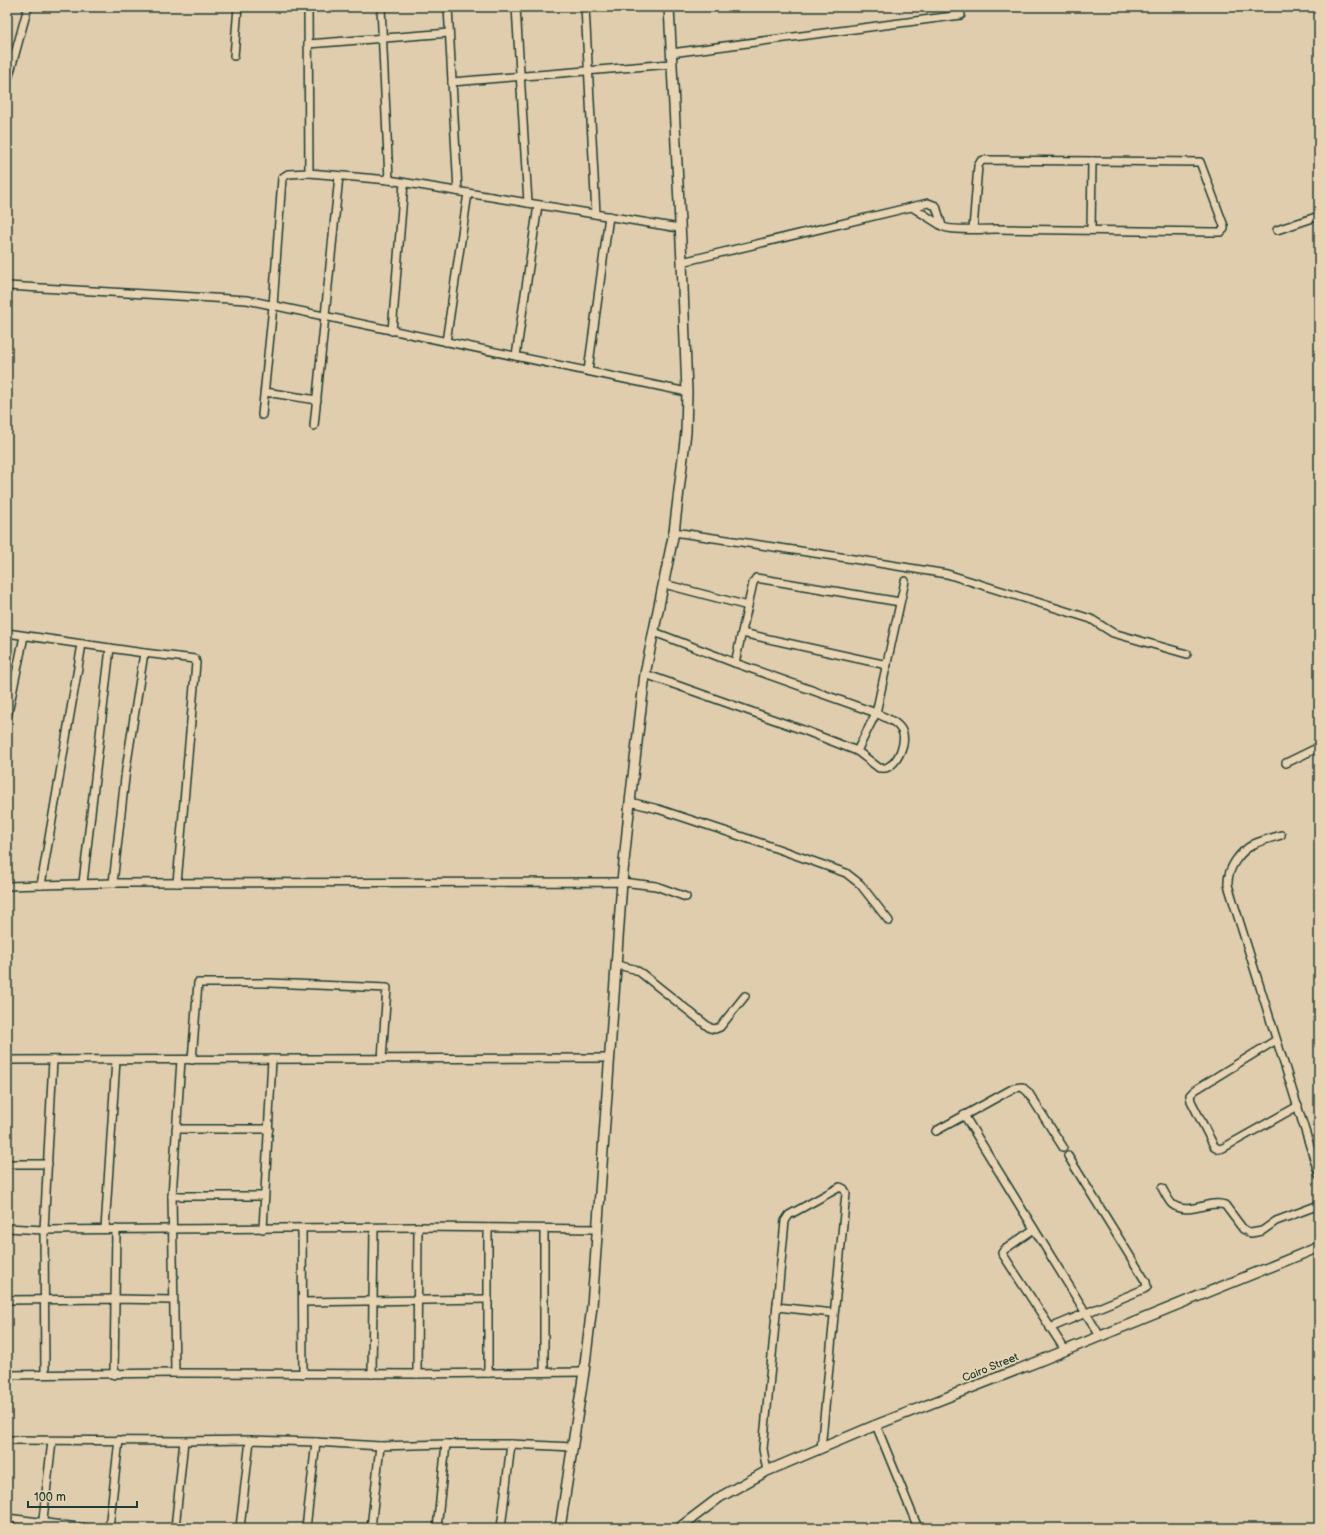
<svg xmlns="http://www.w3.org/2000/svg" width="1326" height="1535" viewBox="0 0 1326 1535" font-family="'Balsamiq Sans',sans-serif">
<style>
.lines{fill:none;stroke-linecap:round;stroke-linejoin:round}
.minor-casing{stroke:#1f3d34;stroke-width:10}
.major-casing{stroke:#1f3d34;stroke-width:12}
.minor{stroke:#e8d3b2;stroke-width:7}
.major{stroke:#e8d3b2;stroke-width:9}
.labels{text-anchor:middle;stroke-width:3.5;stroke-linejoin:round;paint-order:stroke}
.street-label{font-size:11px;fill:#1f3d34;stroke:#e8d3b2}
</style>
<rect width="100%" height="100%" fill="#e0cdad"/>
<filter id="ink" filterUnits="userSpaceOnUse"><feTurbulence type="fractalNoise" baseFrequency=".025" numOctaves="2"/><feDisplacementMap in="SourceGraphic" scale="8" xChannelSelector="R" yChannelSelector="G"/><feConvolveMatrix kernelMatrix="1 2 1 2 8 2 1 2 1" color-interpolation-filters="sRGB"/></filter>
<g filter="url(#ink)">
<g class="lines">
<!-- minor casing -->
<g class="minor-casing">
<g id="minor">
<path d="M308,7l1,166 80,7 290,48"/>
<path d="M381,7l8,173"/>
<path d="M448,7l10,184"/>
<path d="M516,7l12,196"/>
<path d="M585,7l11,207"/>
<path d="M308,44l141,-11"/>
<path d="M671,53l290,-38"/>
<path d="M234,56l4,-49"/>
<path d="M452,82l219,-18"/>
<path d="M7,83l21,-76"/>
<path d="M912,207l30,19"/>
<path d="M1091,230l1,-69"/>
<path d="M1277,230l42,-14"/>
<path d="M682,262l246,-59 8,3 6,20c5,5 44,3 54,3 72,1 144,2 216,3h9l3,-3v-3l-24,-64 -216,-2 -3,1 -3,5 -5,63"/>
<path d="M7,286l240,14 440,92"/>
<path d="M392,331l12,-148"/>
<path d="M446,342l22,-149"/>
<path d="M516,356l22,-151"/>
<path d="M588,371l21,-155"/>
<path d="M265,392l52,8"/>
<path d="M262,415l11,-109 9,-128 6,-4 21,-1"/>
<path d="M314,426l25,-250"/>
<path d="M674,532l173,26 100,16 144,45 22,14 74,21"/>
<path d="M664,584l84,22"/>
<path d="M7,633l137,20 51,6 1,4 -19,220"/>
<path d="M742,633l145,32"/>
<path d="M735,663l18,-80 3,-5 144,24"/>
<path d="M645,674l161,57 51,20 22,17c3,0 6,1 9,-1 10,-5 19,-25 14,-36 -5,-10 -17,-13 -26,-18l-141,-50 -81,-31"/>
<path d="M7,718l17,-82"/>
<path d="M857,751l19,-38 29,-132"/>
<path d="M1286,763l33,-16"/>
<path d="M630,802l28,7 106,35 82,29 14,11 29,37"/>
<path d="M1281,835c-9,3 -19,5 -27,9 -15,8 -27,25 -26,41l91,290"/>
<path d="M83,883l27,-235"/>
<path d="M113,883l13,-114 18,-116"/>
<path d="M41,885l41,-241"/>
<path d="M7,886l106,-3 509,-1 34,4 30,11"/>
<path d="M617,965l17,4 7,4 69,55 5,1 5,-2 25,-31"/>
<path d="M1276,1040l-81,50 -5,5 1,6 23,45 5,3 4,-1 75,-42"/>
<path d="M7,1060l603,-2"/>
<path d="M192,1060l6,-77h72l117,5 -5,71"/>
<path d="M964,1115l136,221"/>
<path d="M176,1129h93"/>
<path d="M936,1131l78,-43 8,-1 6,5 35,55"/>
<path d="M7,1164h41"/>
<path d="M1162,1188c3,5 6,12 10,16 16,13 36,-5 53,1l18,24 8,4 11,-2 14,-10 43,-16"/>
<path d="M172,1196h92"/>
<path d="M7,1228l37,2 374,-3 179,2"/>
<path d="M488,1228v145"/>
<path d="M105,1229l11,-169"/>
<path d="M263,1229l9,-170"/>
<path d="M302,1229l1,145"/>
<path d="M544,1229v143"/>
<path d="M1034,1229l-30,21 -2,3 63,97"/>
<path d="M7,1300l108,-1 58,1"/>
<path d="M303,1302l185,-3"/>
<path d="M777,1307l56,6"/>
<path d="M1050,1328l94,-39 3,-2 -1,-5 -78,-126"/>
<path d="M175,1373l-3,-177 9,-136"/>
<path d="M45,1374l-1,-144 9,-170"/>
<path d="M372,1374l2,-146"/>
<path d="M417,1374l1,-147"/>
<path d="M7,1375l168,-2 242,1 167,-2"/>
<path d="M114,1375l2,-146"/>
<path d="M876,1425l42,103"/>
<path d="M7,1440l177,1 66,-1 66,2 64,4 66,-2h65l62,3"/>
<path d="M767,1471l-4,-22 22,-228 4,-6 51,-28 4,2 2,4 -25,256"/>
<path d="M7,1518l79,10"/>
<path d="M42,1528l10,-87"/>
<path d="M109,1528l10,-88"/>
<path d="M175,1528l9,-87"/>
<path d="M240,1528l10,-88"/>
<path d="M306,1528l10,-86"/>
<path d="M371,1528l9,-82"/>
<path d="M437,1528l9,-84"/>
<path d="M501,1528l10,-84"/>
</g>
</g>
<!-- major casing -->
<g class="major-casing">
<g id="major">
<path d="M560,1528l24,-156 8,-66 30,-424 8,-80 15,-128 29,-142 12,-100 1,-40 -5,-130 -13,-255"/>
<path d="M679,1528l41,-31 47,-26 109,-46 161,-63 282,-115"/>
</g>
</g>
<!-- minor -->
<use href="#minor" class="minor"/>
<!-- major -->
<use href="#major" class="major"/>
</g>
</g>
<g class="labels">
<!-- street labels -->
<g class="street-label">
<text transform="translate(990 1367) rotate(-22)" y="4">Cairo Street</text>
</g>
</g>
<!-- margin -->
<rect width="1326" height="1535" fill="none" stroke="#e8d3b2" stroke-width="24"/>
<rect x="12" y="12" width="1302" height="1511" fill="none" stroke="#1f3d34" stroke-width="1.5" filter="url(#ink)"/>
<!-- scale -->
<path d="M28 1501v6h109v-6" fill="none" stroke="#1f3d34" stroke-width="2"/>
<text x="34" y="1501" font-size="12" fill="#1f3d34" stroke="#e8d3b2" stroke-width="3" paint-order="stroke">100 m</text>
</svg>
